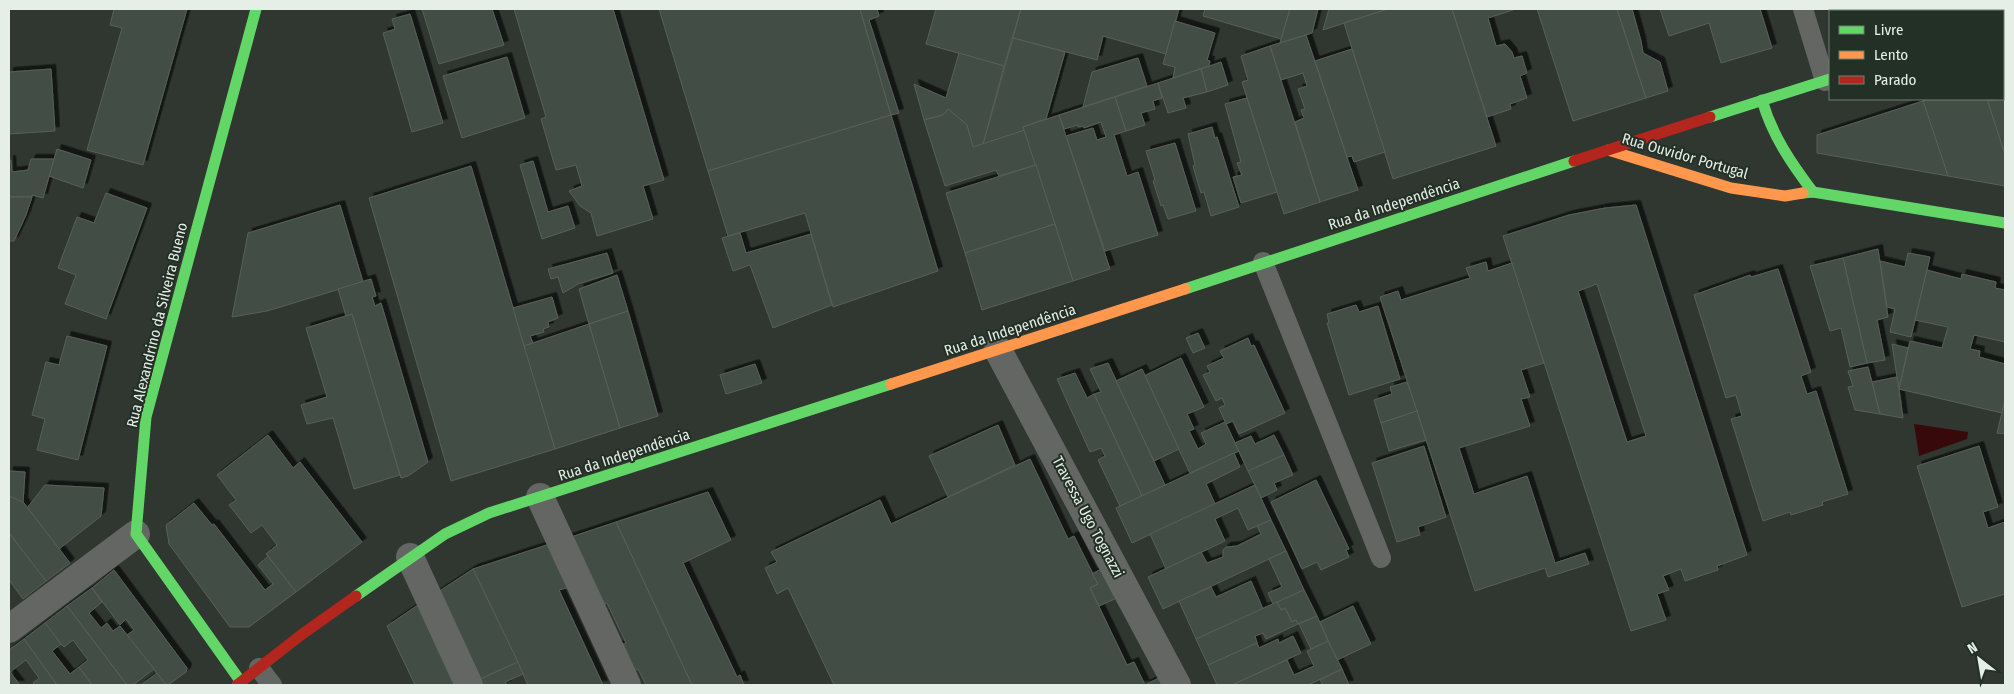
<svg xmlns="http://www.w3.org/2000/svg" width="2014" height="694" viewBox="0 0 2014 694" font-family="'Fira Sans Condensed',sans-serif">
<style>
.water{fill:#38090b}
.building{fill:#424e44;stroke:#585f59;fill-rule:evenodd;filter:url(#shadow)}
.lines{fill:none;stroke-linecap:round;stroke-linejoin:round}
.lane{stroke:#636663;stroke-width:20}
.street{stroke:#636663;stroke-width:28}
.fast{stroke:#63d668;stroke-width:11}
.slow{stroke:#ff974d;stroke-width:11}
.jam{stroke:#b3261e;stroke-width:11}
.labels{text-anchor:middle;stroke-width:4;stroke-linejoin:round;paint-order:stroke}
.street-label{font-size:15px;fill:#e6efe7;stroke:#233025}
</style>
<defs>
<filter id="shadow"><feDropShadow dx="4.5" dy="-4.5" stdDeviation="0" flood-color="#0009"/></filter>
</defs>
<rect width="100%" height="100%" fill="#303731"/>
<!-- water -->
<path class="water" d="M1914,424l54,8 -1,7 -48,17z"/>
<!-- building -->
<g class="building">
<path d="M114,9h73l-44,156 -56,-15 35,-122 -12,-3z"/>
<path d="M422,9h70l12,36 -65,19z"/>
<path d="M514,9h99l51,171 -21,6 10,33 -56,17 -6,-23 -11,-7 -11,-15 13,-5 -6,-21 -20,5 -15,-51 5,-2z"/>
<path d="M659,9h201l31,106 -183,56z"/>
<path d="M860,9h17l2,7 -10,4 30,93 -8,2z"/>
<path d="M936,9h85l-17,57 -78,-22z"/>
<path d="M1021,9h158l-13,45 -63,-18 -6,24 -84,-22z"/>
<path d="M1205,9h85l-9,30 -78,-23z"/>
<path d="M1290,9h28l-6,24 -32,10z"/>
<path d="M1329,9h59l-65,21z"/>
<path d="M1388,9h64l44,137 -103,33 -49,-156z"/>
<path d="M1452,9h64l-28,9 8,28 9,-2 7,8 2,6 8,-2 5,17 -7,3 7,22 -17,6 1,5 -24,8z"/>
<path d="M1537,9h80l29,89 -73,23z"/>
<path d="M1617,9h15l9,32 2,12 17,9 8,29 -22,7z"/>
<path d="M1660,9h100l12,39 -51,15 -12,-40 -40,13z"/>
<path d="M410,14l33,109 -31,9 -29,-99 12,-4 -3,-10z"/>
<path d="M1175,21l40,12 -8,27 3,1 -1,5 -36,12 2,-11 -12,-3z"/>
<path d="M1306,35l52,155 -38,12 -25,-80 9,-4 -3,-8 4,-1 -7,-20 9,-3 -4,-13 -22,7 -11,-34z"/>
<path d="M1013,38l52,14 -19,67 -23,8 2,3 -42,14z"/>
<path d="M1270,46l50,156 -36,12 -42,-132 6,-2 -7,-24z"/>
<path d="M1352,49l33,103 -31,10 -2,-6 -5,1 -32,-96z"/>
<path d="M959,53l45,13 -21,78 -10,3 -6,-22 -19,-16 -5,6 -19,5 -10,-36 32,14z"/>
<path d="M507,57l18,61 -63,20 -19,-62z"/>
<path d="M1138,58l9,28 -64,21 9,-35z"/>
<path d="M1221,62l7,23 -21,7 -6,-23z"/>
<path d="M51,69l4,62 -46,3v-62z"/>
<path d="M1201,69l6,23 -24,6 3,10 -18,5 -10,-30z"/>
<path d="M2003,74h2v74l-2,1 -16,-48 16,-2z"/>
<path d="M1158,83l4,15 -9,3 2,8 -14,4 4,12 -19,6 -11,-34z"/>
<path d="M1115,97l11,34 -12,4 13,41 11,-4 20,63 -53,16 -39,-115 27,-8 4,12 9,-3 -5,-15 -17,6 -1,-2 -5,1v-2l-14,4 -5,-14z"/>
<path d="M1247,98l30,94 -36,11 -8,-26 9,-2 -5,-12 4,-1 -16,-58z"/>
<path d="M1928,99h59l18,56v31l-57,-10 -25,-75z"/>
<path d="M1923,101l25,75 -131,-23v-18z"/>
<path d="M948,109l19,16 6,22 52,-17 11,35 -37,11 -3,-6 -51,16 -21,-66 19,-5z"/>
<path d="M891,115l47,156 -105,36 -28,-94 -77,23 -20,-65z"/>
<path d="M1059,115l51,154 -37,12 -50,-154z"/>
<path d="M1212,127l3,11 2,-1 22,70 -28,9 -7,-24 -3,1 -8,-27 2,-1 -7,-31z"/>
<path d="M1175,143l21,68 -28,8 -5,-14 -2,1 -8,-25 2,-1 -9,-29z"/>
<path d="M57,149l34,11 -8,28 -34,-12z"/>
<path d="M31,159h23l-11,39 -11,-3v2h-23v-37h2l1,12 16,-2z"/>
<path d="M533,161l15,51 20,-6 7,22 -33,11 -22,-74z"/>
<path d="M1036,165l19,59 -90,29 -19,-60z"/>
<path d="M471,166l84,283 -104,32 -82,-283z"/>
<path d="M106,193l41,15 -41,111 -41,-15 11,-29 -18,-7 19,-51 17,6z"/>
<path d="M9,197h23l-6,18 -12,26h-5z"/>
<path d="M340,205l23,77 -96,29 -35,6 16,-84z"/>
<path d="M1636,205l111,350 -30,11 1,4 -33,11 -4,-12 -18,7 6,14 -12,4 9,26 -35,11 -128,-395 66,-21 36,-7zM1597,284l49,152 -19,6 -49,-151z"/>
<path d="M1055,224l18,57 -91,29 -17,-57z"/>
<path d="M740,233l6,20 65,-19 21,71 -59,23 -23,-63 -17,6 -11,-33z"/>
<path d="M1878,249l10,68 -11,3 8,40 -18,3 -24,-105z"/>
<path d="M607,253l6,20 -35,11 -15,9 -5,-16 -7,2 -3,-10z"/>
<path d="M1908,253l22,4 -19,80 -21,-5 5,-23 -8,-2 -7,-46 25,6z"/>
<path d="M1843,258l24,105 -17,4 -9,-39 -11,3 -20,-65z"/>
<path d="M1486,262l2,9 24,-8 32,100 -23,7 9,27 -9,2 9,27 -71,22 15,46 53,-18 28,87 30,-10 4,11 -41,13 -3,-9 -70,23 -95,-294 18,-6 3,9 69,-22 -4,-10z"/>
<path d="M1778,269l33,103 -10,4 6,18 9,-3 32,103 -26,8 1,3 -32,10 -1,-3 -27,9 -32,-102 11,-3 -6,-21 -10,3 -32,-103 56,-20 1,2z"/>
<path d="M1927,270l34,9 1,-5 34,8 -1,6 10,2v52l-31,-7 -4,14 10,2 -1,6 26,7v36l-3,13 -103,-24 11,-48 32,7 6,-21 -33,-7z"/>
<path d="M617,275l11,36 -39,13 -10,-35z"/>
<path d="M371,279l5,17 -4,1 3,9 6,-3 47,159 -20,14 -7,2 -49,-164 -6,2 -8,-27z"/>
<path d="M552,297l6,21 -10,4 1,5 -6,2 1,3 -14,4 3,7 -9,3 -11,-38z"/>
<path d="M1356,305l3,7 19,-6 22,73 -51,16 -22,-72h2l-2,-9z"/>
<path d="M628,311l30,105 -38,12 -31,-104z"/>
<path d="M352,314l48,161 -46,14 -21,-71 -26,6 -6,-19 26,-8 -21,-69z"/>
<path d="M589,324l31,104 -65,21 -31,-103z"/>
<path d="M1198,333l7,15 -12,5 -7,-15z"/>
<path d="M67,336l40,10 -29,114 -41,-10 8,-31 -13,-4 14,-53 13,3z"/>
<path d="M1248,338l3,8 3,-1 31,68 -46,21 -6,-13 -7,3 -7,-16 6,-3 -3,-7 -6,3 -13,-26 7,-3 -3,-6 17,-8 -4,-7z"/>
<path d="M1892,344l16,4 -9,41 -2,-12z"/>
<path d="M1181,358l23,49 -17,7 7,15 -5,2 9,18 8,-5 -5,-11 24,-11 14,29 -49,22 -46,-97z"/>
<path d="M1108,363l57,122 -23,11 -48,-102 7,-2 -11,-23z"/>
<path d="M755,364l7,19 -36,11 -6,-19z"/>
<path d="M1868,367l4,15 8,32 -25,-4 -7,-23 5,-1 -5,-15z"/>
<path d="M1142,369l37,80 -25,12 -38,-80z"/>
<path d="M1075,373l12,25 7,-4 48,102 -22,10 -22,-46 7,-4 -4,-8 -11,4 -33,-73z"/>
<path d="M1897,377l2,12 4,29 -23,-4 -8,-32z"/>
<path d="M1407,382l10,29 -36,12 -7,-23 18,-6 -2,-7z"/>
<path d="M2005,400v34l-8,-1z"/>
<path d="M1417,411l9,29 -37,11 -8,-28z"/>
<path d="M998,425l17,40 -67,32 -19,-41z"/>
<path d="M268,435l25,33 7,-6 62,80 -66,50 -30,-38 11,-9 -15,-20 -11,8 -22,-28 7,-5 -19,-25z"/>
<path d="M1274,435l10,20 -36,16 -13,-28 16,-7 4,8z"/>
<path d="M1424,446l22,71 -28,10 2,8 -23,7 -25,-79z"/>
<path d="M1979,446l19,61 -15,5 5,16 17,-6v72l-43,13 -45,-141z"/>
<path d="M1234,453l6,14 -34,17 9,20 -83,39 -16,-35z"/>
<path d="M1284,455l9,20 -19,8 3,7 -16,8 -13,-27z"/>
<path d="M1030,459l38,80 6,-3 24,48 -8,4 37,77 7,-3 11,23 18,-9 4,9h-333l-46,-97 -11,6 -12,-26 12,-6 -6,-10 109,-52 11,24z"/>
<path d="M9,471l16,1 -2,31 -14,-7z"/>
<path d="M1316,480l33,69 -3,1 3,7 -28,13 -4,-8 -15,7 -31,-67z"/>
<path d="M45,485l59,3 -3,28 -42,33 -32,-41z"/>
<path d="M1255,485l16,35 -23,10 -10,-22 -23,11 10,22 -59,28 -16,-35z"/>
<path d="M708,492l23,48 -48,23 54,114 3,-2 4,10h-52l-76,-163z"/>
<path d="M9,496l15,7 46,60 -24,18 -37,-48z"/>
<path d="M194,503l18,22 2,-1 51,66 8,-6 -15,-19 10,-9 28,36 -47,35h-19l-61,-83 -3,-19z"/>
<path d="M1271,520l15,31 -123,58 -15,-32 53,-25 6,11 16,-6v-7l3,-3 11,-1 24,-12 -4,-8z"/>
<path d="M616,522l76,163h-46l-8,-16 -10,5 -13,-27 11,-4 -19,-40 -10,5 -32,-69z"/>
<path d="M9,533l37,48 -23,18 -14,-19z"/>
<path d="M553,543l20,43 -14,4 44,95h-75l-55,-116z"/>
<path d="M1286,551l18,39 -31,14 -5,-11 14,-6 -13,-28z"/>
<path d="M1105,567l14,30 -20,9 -9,-18 8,-4 -6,-10z"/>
<path d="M473,569l45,93 -42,19 -41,-87z"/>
<path d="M114,570l73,98 -1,4 -18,13h-2l-39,-50 7,-5 -8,-11 -6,6 -28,-37z"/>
<path d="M1251,581l12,28 -67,30 -17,-38 32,-14 5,10z"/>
<path d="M92,588l10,14 -13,11 12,15 6,-5 6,8 7,-5 34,43 -21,16h-6l-60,-79z"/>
<path d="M1304,590l13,26 -19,8 -2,-4 -4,2 -7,-14 -4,2 -4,-8z"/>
<path d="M1277,602l4,8 4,-2 7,14 4,-2 2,4 -32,15 -3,-6 -8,3 2,7 -49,22 -12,-26z"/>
<path d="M418,605l38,80h-41l-28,-59z"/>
<path d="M67,606l60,79h-35l-13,-18 9,-7 -15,-20 -9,7 -3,-3 -16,-21z"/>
<path d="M1353,606l18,38 -34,16 -17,-38z"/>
<path d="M1317,616l11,25 -17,8 -12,-25z"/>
<path d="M45,623l16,21 -9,7 18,23 9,-7 13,18h-35l-33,-46z"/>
<path d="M1293,636l8,17 -69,32h-15l-9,-20 49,-22 2,5 19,-9 1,4z"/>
<path d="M24,639l33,46h-22l-2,-2 6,-5 -13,-18 -16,12 -1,-2v-20z"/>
<path d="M1328,641l14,28 -34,16h-76l55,-25 7,15 20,-9 -7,-15z"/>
<path d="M518,662l5,12 -18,8 2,3h-29l-2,-4z"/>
<path d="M1342,669l7,16h-26l-3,-5z"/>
<path d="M9,670l1,2 10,13h-11z"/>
<path d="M157,673l9,12h-25z"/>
</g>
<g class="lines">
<!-- lane -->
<g class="lane">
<path d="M1803,9l22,72"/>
<path d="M1263,262l118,296"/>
<path d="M259,668l13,17"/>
</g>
<!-- street -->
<g class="street">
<path d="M998,350l179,335"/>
<path d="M540,497l87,188"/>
<path d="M410,557l59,128"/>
<path d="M9,629l127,-95"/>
</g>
<!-- fast -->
<g class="fast">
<path d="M1993,11l1,-2"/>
<path d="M1762,100c10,35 29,63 51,92"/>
<path d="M1710,117l120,-38"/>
<path d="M1803,193l10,-1 192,31"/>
<path d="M1185,289l389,-128"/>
<path d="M356,596l89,-62 44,-21 402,-129"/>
<path d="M241,682l-105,-148 10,-117 110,-408"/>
</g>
<!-- slow -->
<g class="slow">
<path d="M1608,150l123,38 54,8 18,-3"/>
<path d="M891,384l294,-95"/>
</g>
<!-- jam -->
<g class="jam">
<path d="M1574,161l136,-44"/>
<path d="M237,685l64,-50 55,-39"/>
</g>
</g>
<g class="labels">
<!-- street labels -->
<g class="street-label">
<text transform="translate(1685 156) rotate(16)" y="5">Rua Ouvidor Portugal</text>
<text transform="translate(1394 204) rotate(-18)" y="5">Rua da Independência</text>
<text transform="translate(157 325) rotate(-76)" y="5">Rua Alexandrino da Silveira Bueno</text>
<text transform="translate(1010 330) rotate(-18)" y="5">Rua da Independência</text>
<text transform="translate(624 455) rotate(-18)" y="5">Rua da Independência</text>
<text transform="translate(1088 517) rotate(62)" y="5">Travessa Ugo Tognazzi</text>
</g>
</g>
<!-- border -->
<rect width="2014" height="694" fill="none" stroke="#e6efe7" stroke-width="20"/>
<!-- legend -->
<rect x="1829" y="10" width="175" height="90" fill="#233025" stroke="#717c73"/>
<rect x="1839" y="26" width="25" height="8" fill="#63d668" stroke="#717c73"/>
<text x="1874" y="35" font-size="15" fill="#e6efe7">Livre</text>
<rect x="1839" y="51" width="25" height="8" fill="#ff974d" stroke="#717c73"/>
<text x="1874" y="60" font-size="15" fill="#e6efe7">Lento</text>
<rect x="1839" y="76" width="25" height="8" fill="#b3261e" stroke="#717c73"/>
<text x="1874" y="85" font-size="15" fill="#e6efe7">Parado</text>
<!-- north arrow -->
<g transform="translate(1979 659) rotate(329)" stroke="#233025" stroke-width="4" paint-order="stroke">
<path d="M0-4L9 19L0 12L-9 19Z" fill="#e6efe7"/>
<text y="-8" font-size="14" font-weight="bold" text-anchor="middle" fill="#e6efe7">N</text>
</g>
</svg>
